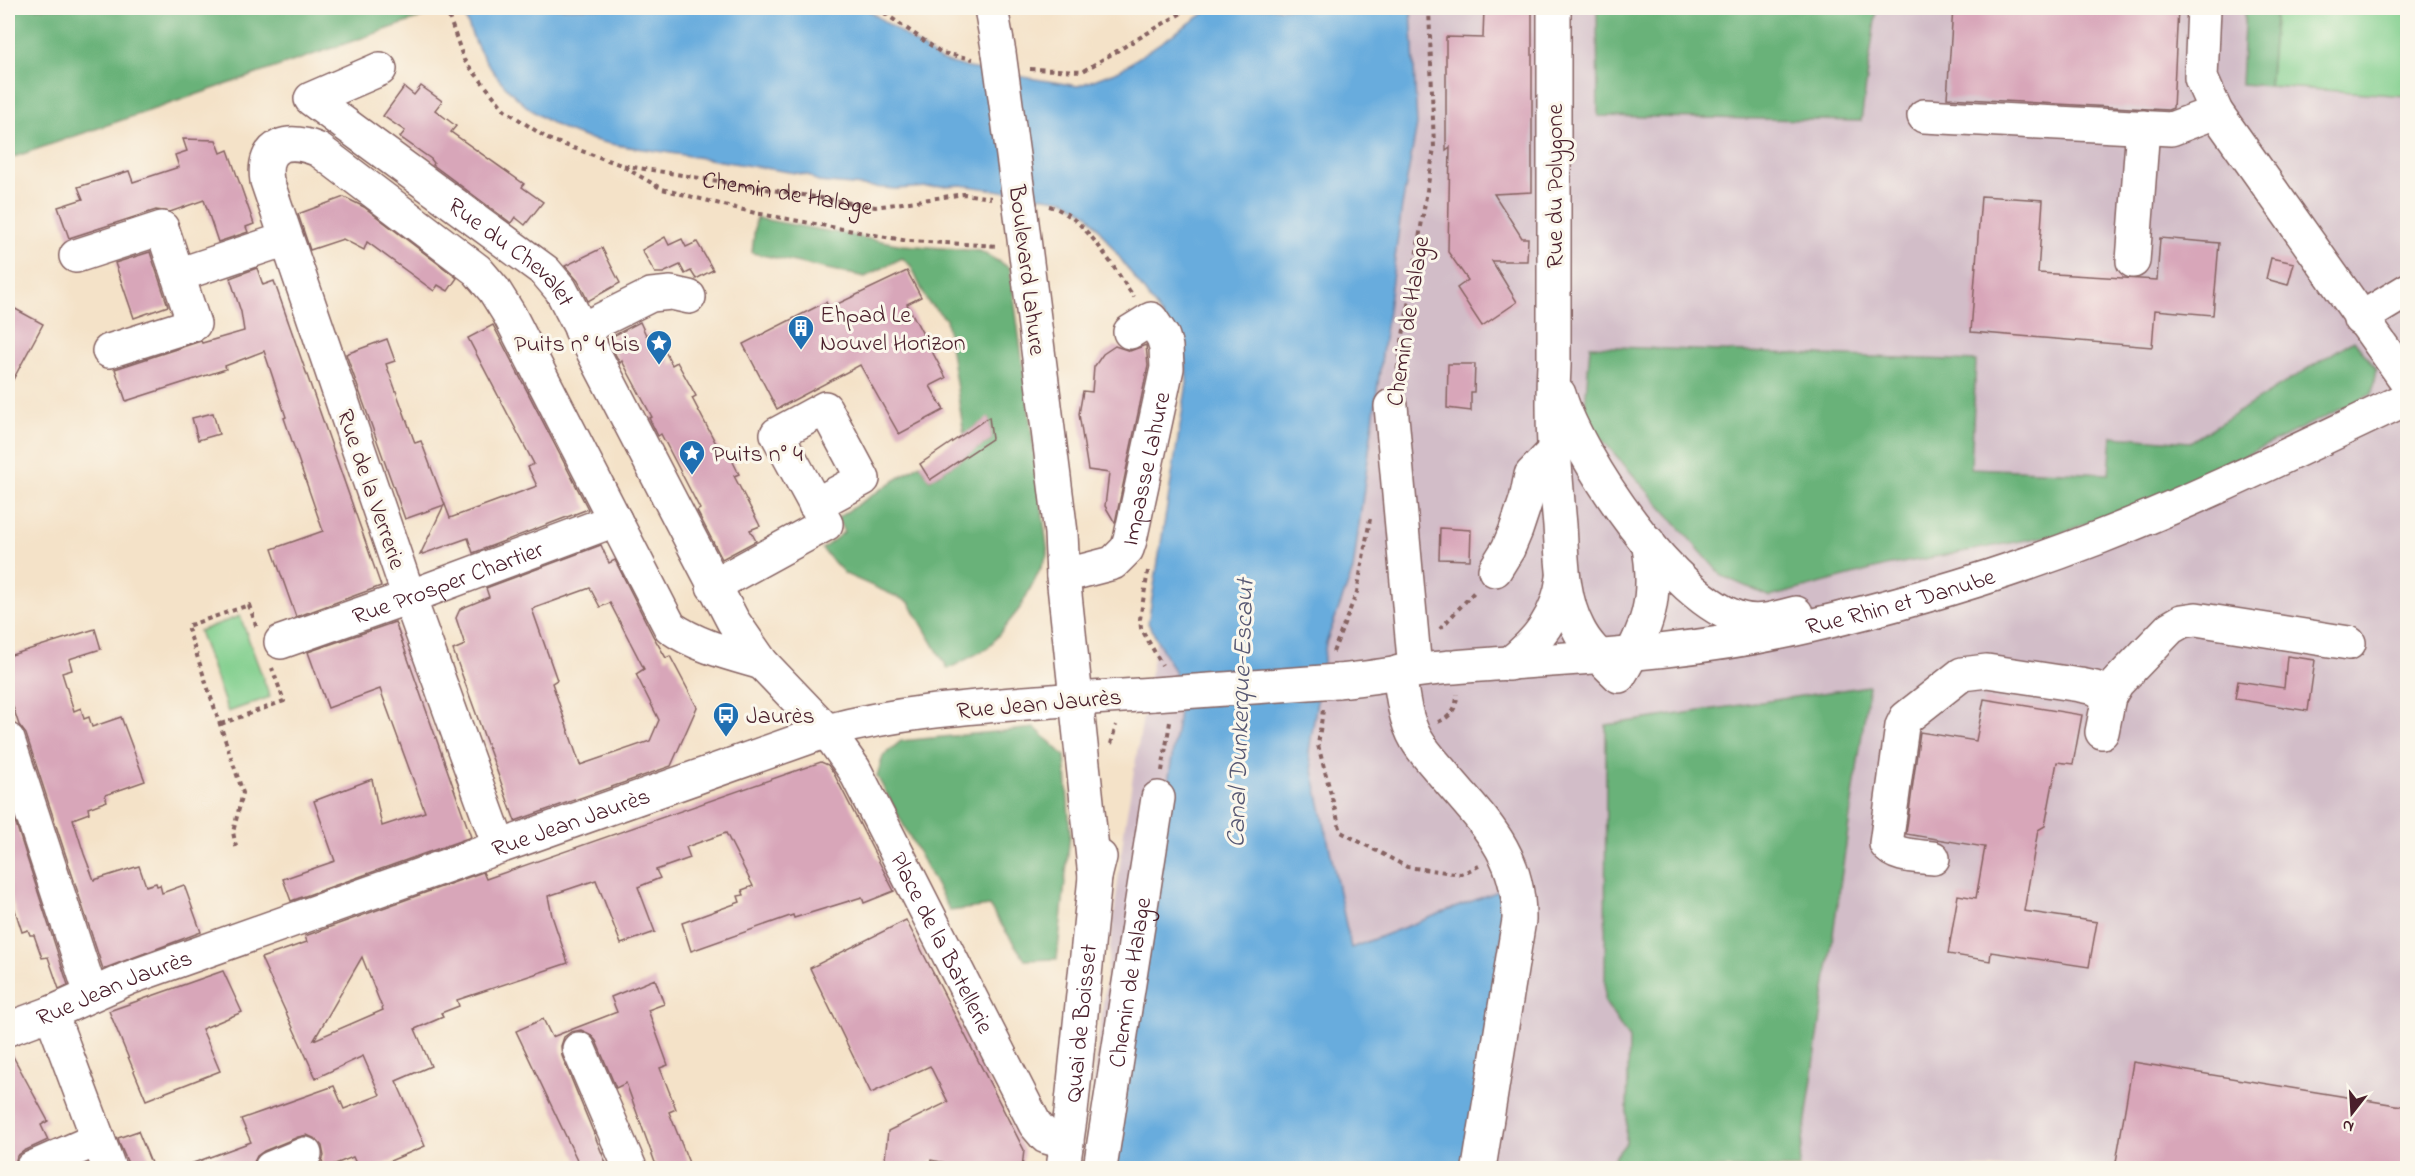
<svg xmlns="http://www.w3.org/2000/svg" width="2415" height="1176" viewBox="0 0 2415 1176" font-family="'Indie Flower',sans-serif">
<style>
.industrial{fill:#d2bdc8}
.green{fill:#82cf8e;stroke:#66775c;stroke-width:1.5}
.forest{fill:#69b279;stroke:#5a6852;stroke-width:1.5}
.water{fill:#67acdd;stroke:#586684;stroke-width:1.5}
.building{fill:#d8a6b9;fill-rule:evenodd}
.lines{fill:none;stroke-linecap:round;stroke-linejoin:round}
.minor-casing{stroke:#866362;stroke-width:36}
.major-casing{stroke:#866362;stroke-width:36}
.path{stroke:#866362;stroke-width:4;stroke-dasharray:4.5 4.5;stroke-linecap:butt}
.minor{stroke:#fff;stroke-width:33}
.major{stroke:#fff;stroke-width:33}
.major-bridge-casing{stroke:#866362;stroke-width:36;stroke-linecap:butt}
.major-bridge{stroke:#fff;stroke-width:33}
.labels{text-anchor:middle;stroke-width:6;stroke-linejoin:round;paint-order:stroke}
.street-label{font-size:24px;fill:#4a1f2b;stroke:#fbf7ec}
.poi-label{font-size:24px;fill:#4a1f2b;stroke:#fbf7ec;text-anchor:start}
.water-label{font-size:26px;font-style:italic;fill:#565772;stroke:#fbf7ec}
</style>
<rect width="100%" height="100%" fill="#fbf7ec"/>
<filter id="ink" filterUnits="userSpaceOnUse"><feTurbulence type="fractalNoise" baseFrequency=".0167" numOctaves="2"/><feDisplacementMap in="SourceGraphic" scale="12" xChannelSelector="R" yChannelSelector="G"/><feConvolveMatrix kernelMatrix="1 2 1 2 8 2 1 2 1" color-interpolation-filters="sRGB"/></filter>
<filter id="wash" filterUnits="userSpaceOnUse"><feTurbulence type="fractalNoise" baseFrequency=".008" numOctaves="4" result="noise"/><feDisplacementMap in="SourceGraphic" scale="24" xChannelSelector="R" yChannelSelector="G"/><feGaussianBlur stdDeviation="1.35" result="paint"/><feColorMatrix in="noise" values="0 0 0 0 0 0 0 0 0 0 0 0 0 0 0 0 0 1.4 0 .05"/><feComposite in="paint" operator="in"/></filter>
<g filter="url(#wash)">
<rect width="100%" height="100%" fill="#f4e2c8"/>
<!-- industrial -->
<path class="industrial" d="M1265,8h1142v1160h-1324l42,-344 125,-743z"/>
<!-- green -->
<g class="green">
<path d="M2276,8h131v88l-138,-10z"/>
<path d="M240,616l30,81 -42,15 -29,-81z"/>
</g>
<!-- forest -->
<g class="forest">
<path d="M8,8h420l1,7 -421,144z"/>
<path d="M1597,8h275l4,5 -15,108 -263,-5z"/>
<path d="M2245,8h31l-7,78 -28,-2z"/>
<path d="M756,218l147,27 77,6 30,17 38,286 -28,54 -32,40 -40,21 -39,-67 -64,-28 -23,-25 22,-17 -7,-14 83,-54 10,16 62,-41 -3,-21 -25,16 -18,-115 -19,-18 -16,-35 -9,-8 -37,19 -113,-24z"/>
<path d="M2354,340l22,29 -4,25 -196,95 -117,45 -173,32 -116,31 -48,-21 -138,-157 6,-73 386,15 -5,107 138,6 3,-38 78,6z"/>
<path d="M1869,686l-70,482h-193l20,-25 3,-104 -24,-37 1,-277z"/>
<path d="M1035,728l30,28 5,78 -13,125 -32,1 -36,-54 -39,5 -73,-135 6,-20 18,-15z"/>
</g>
<!-- water -->
<path class="water" d="M463,8h402l75,52 29,8 109,18 42,-16 92,-62h199l6,117 -15,81 -49,364 -27,73 -17,109 42,196 150,-58 5,20 -40,258h-358l71,-456 -4,-39 -27,-50 39,-240c0,-18 -3,-32 -11,-48l-88,-121 -23,-14 -104,-15 -66,4 -77,-7 -10,-7c-43,-7 -87,-14 -131,-21 -30,-5 -61,-7 -90,-16 -61,-18 -109,-70 -124,-130z"/>
<g id="blocks">
<!-- building -->
<g class="building">
<path d="M1484,8h48v184l-38,2 28,44h6l-1,23h-35l25,41 -35,24 -25,-38 11,-8 -20,-28 2,-105 -4,3v-113l37,1z"/>
<path d="M1953,8h225l-5,100 -5,2 -221,-12z"/>
<path d="M421,86l21,15 -7,9 21,16 -5,6 73,52 -2,3 21,15 -18,23 -10,-8 -4,6 -78,-58 1,-2 -3,-4 -31,-22 5,-6 -22,-15 21,-29 10,8z"/>
<path d="M183,139l33,1 5,13 7,-3 26,74 -8,3 2,5 -30,10 -14,-42 -34,12 -14,-2 -87,28 -11,-31 25,-8 -5,-12 51,-16 4,11 46,-15 -4,-12 12,-4z"/>
<path d="M1981,196l62,4 -5,73 119,7 3,-42 59,5 -6,72 -58,-5 -3,37 -181,-15z"/>
<path d="M344,197l20,10 93,71 -9,13 -10,-6 -4,6 -67,-49 -3,8 -21,-11 -33,11 -12,-36z"/>
<path d="M665,237l4,8 13,-6 4,8 11,-5 16,28 -17,9 -5,-8 -6,3 -5,-9 -17,8h-8l-13,-23z"/>
<path d="M602,248l18,35 -32,18 -10,-20 -13,-15z"/>
<path d="M150,252l18,54 -34,12 -19,-55z"/>
<path d="M2271,258l23,5 -6,22 -22,-6z"/>
<path d="M257,268l6,17 11,-4 107,305 -85,31 -24,-68 51,-18 -39,-113 2,-1 -22,-66 -39,15 1,3 -100,32 -11,-32 86,-28 1,2 42,-12 -3,-19 -11,-34z"/>
<path d="M907,271l14,26 -14,7 39,74 -16,8 14,24 -45,24 -39,-69 -83,44 -34,-65 83,-42 3,6z"/>
<path d="M8,305l35,19 -35,65z"/>
<path d="M640,322l6,13 9,-4 17,34 5,-3 19,34 -4,2 29,55 6,-3 12,24 -5,2 26,50 -10,4 6,11 -34,18 -25,-48 3,-2 -39,-75 -3,2 -9,-18 3,-1 -30,-56 -2,2 -13,-24z"/>
<path d="M493,325l95,184 -115,44 -5,-15 -48,17 24,-50 -39,14 -59,-165 41,-15 8,22 -9,3 29,79 6,-2 29,77 87,-32 -9,-19 6,-3 -66,-126z"/>
<path d="M1146,345l2,21 -33,157 -10,-17 4,-33 -21,-3 -9,-56 4,-23 9,1 2,-25 9,-13 12,-8 15,5z"/>
<path d="M1448,364h27l-1,28h-3v19l-24,-3z"/>
<path d="M213,413l6,21 -21,6 -6,-22z"/>
<path d="M989,417l3,22 -62,41 -10,-16z"/>
<path d="M1440,528l31,2 -1,30 -31,-1z"/>
<path d="M601,545l8,18 6,-3 38,76 13,22 4,-2 27,51 -26,59 -156,55 -62,-171 12,-5 -9,-27 4,-9 29,-12 -3,-9zM590,588l10,19 10,-4 15,29 19,37 -8,5 23,46 -9,21 -70,24 -28,-82 5,-3 -25,-71z"/>
<path d="M395,622l76,215 -180,64 -8,-22 52,-18 -21,-60 58,-22 10,47 43,-14 -45,-123 -52,19 -20,-56z"/>
<path d="M95,629l6,20 -32,10 3,11 -10,3 12,38 7,-3 3,11 5,-2 3,10 29,-10 24,64 -40,14 2,6 -19,7 1,5 -16,6 11,35 10,26 45,-14 7,20 10,-3 1,3 3,-1 2,8 22,-8 17,47 -98,37 -77,-235 -7,-9 -11,-33v-36z"/>
<path d="M2287,656l28,4 -7,51 -73,-12 3,-18 46,7z"/>
<path d="M1984,699l98,16 -9,49 -16,-2 -12,64 -7,4 -14,81 73,11 -8,45 -98,-15 -1,9 -42,-7 10,-59 18,3 9,-51 -79,-13 14,-102 56,9z"/>
<path d="M821,762l7,3 5,7 61,119 -30,12 -2,-6 -68,21 -1,-3 -102,36 -9,-28 58,-21 -2,-6 6,-1 -2,-5 11,-4 -27,-53 -40,14 4,11 -34,12 4,8 -22,9 17,45 -34,12 -25,-64 -48,16 4,20 16,47 -111,37 2,6 -18,7 2,4 -28,12 16,37 -35,15 29,65 -51,22h-16l-5,-11 -28,11 -3,-7 2,-5 -2,-10 -6,-7 -9,-4 -9,2 -34,14 -7,5 -4,8 -14,4h-53l-1,-2 66,-24 -10,-23 93,-33 10,23 36,-14 -17,-39 -47,22 -55,-120 46,-16 -2,-6 178,-64 3,7zM362,957l21,53 -69,30z"/>
<path d="M8,799l60,186 -9,4 -11,-32 -6,1 -8,-23h-4l-2,-5 -6,2 -14,-44z"/>
<path d="M906,920l118,230 -2,18h-49l-42,-8 -2,8h-45l4,-37 60,-29 -18,-36 -59,27 -61,-125z"/>
<path d="M223,971l19,41 -40,17 18,42 -74,29 -37,-89z"/>
<path d="M655,979l9,25 -16,6 20,55 -8,3 16,41 -7,3 22,56h-34l-31,-85 -10,5 -20,-47 -6,-7 -9,-4 -10,2 -7,5 -3,9 1,10 46,112h-27l-65,-137 27,-12 9,18 65,-25 -6,-15z"/>
<path d="M8,1047l40,74 -7,4 7,15 -24,11 -7,5 -3,12h-6z"/>
<path d="M2133,1062l275,45v61h-293z"/>
<path d="M138,1131l15,37h-23l-10,-23 -2,-7z"/>
</g>
</g>
</g>
<g filter="url(#ink)">
<use href="#blocks" fill-opacity="0" stroke="#866362" stroke-width="1.5"/>
<g class="lines">
<!-- minor casing -->
<g class="minor-casing">
<g id="minor">
<path d="M1554,8v357c-3,55 1,106 6,160 2,33 2,73 18,103 9,19 27,34 41,48 29,-47 40,-78 29,-134"/>
<path d="M2204,8l-3,70 15,34 192,271"/>
<path id="s2" d="M380,69l-69,30 234,172 16,19 172,331 29,42 65,68 27,38 181,355 11,13 21,6"/>
<path d="M1924,116l247,13 45,-17"/>
<path d="M76,256l86,-28 32,96 -85,27"/>
<path d="M2133,261l10,-134"/>
<path d="M178,275l108,-36"/>
<path d="M2360,319l48,-29"/>
<path d="M581,330l70,-35 20,-2 18,4"/>
<path d="M1559,394c19,64 116,208 183,225 19,5 37,-2 54,-6"/>
<path d="M1391,406l24,264"/>
<path d="M1495,570l13,-21 8,-19 10,-30 5,-25 23,-24"/>
<path id="s3" d="M1063,576l50,-13 14,-14 3,-9 37,-172 -1,-21 -3,-10 -12,-18 -21,13"/>
<path d="M713,586l113,-62 -49,-90 48,-26 38,71 -48,26"/>
<path id="s4" d="M281,642l128,-45 206,-77"/>
<path d="M1509,664c29,-23 49,-48 54,-86"/>
<path d="M1399,672c3,22 6,48 17,67 8,14 19,25 29,37 39,46 75,78 74,144l-40,248"/>
<path d="M2102,732l7,-35 8,-14 53,-55 12,-7 14,-2 153,24"/>
<path d="M8,740l83,254"/>
<path d="M499,846l-90,-249 -142,-416c-6,-39 23,-43 52,-31l158,120 17,20 15,24 161,313c27,19 61,27 92,36"/>
<path d="M1933,858c-16,-2 -38,-1 -47,-14l16,-118 4,-8 56,-44 25,-3 93,14 15,3 14,9"/>
<path d="M51,1013l58,155"/>
<path id="s5" d="M8,1029l43,-16 78,-35 698,-247c81,-22 166,-25 249,-32"/>
<path d="M579,1049l51,119"/>
<path d="M32,1168l66,-29"/>
<path d="M271,1168l34,-14"/>
<path id="s6" d="M1100,1168l58,-370"/>
</g>
</g>
<!-- major casing -->
<g class="major-casing">
<g id="major">
<path d="M991,8l8,45"/>
<path d="M1020,207l41,326 2,43 32,301"/>
<path id="s7" d="M1337,681c39,-3 78,-12 117,-14 118,-9 235,-13 351,-40 100,-23 200,-53 295,-90 105,-41 206,-91 308,-139"/>
<path d="M1076,699l78,-5"/>
<path id="s8" d="M1063,1168l8,-56 24,-235 5,-20"/>
</g>
</g>
<!-- path -->
<g class="path">
<path id="s1" d="M446,8l18,52 41,50 43,29 73,26 254,42 89,-13 27,4"/>
<path d="M877,8l65,45 31,6"/>
<path d="M1030,69l53,2 107,-63"/>
<path d="M624,167l38,22 93,24 153,28 90,5"/>
<path d="M1049,206c36,9 64,62 85,91"/>
<path d="M1396,378l38,-230 -5,-140"/>
<path d="M1148,571l-8,48 1,9 21,37"/>
<path d="M1440,629l36,-39"/>
<path d="M1333,652l24,-60 13,-73"/>
<path d="M1323,710l-5,35 23,87 66,35 54,7 18,-8"/>
<path d="M1438,722c13,-5 19,-14 19,-28"/>
<path d="M221,724l63,-23 -12,-33"/>
<path d="M1111,744l5,-19"/>
<path d="M1162,771l8,-49"/>
<path d="M236,847l-3,-15 10,-39 -56,-167 62,-21 8,23"/>
</g>
<!-- minor -->
<use href="#minor" class="minor"/>
<!-- major -->
<use href="#major" class="major"/>
<!-- major-bridge casing -->
<g class="major-bridge-casing">
<g id="major-bridge">
<path d="M999,53l21,154"/>
<path d="M1154,694l183,-13"/>
</g>
</g>
<!-- major-bridge -->
<use href="#major-bridge" class="major-bridge"/>
</g>
</g>
<!-- icons -->
<defs>
<g id="building-pin" transform="scale(1.35)"><path d="M0 17L-7.5 6A9.5 9.5 0 1 1 7.5 6Z" fill="#1f6fb2" stroke="#fbf7ec"/><path d="M-4-6H4V6H1V3H-1V6H-4ZM-2.5-4.3h1.7v1.8h-1.7ZM.8-4.3h1.7v1.8H.8ZM-2.5-1h1.7V.8h-1.7ZM.8-1h1.7V.8H.8Z" fill="#fff"/></g>
<g id="sight-pin" transform="scale(1.35)"><path d="M0 17L-7.5 6A9.5 9.5 0 1 1 7.5 6Z" fill="#1f6fb2" stroke="#fbf7ec"/><path d="M0-6L1.8-2.2L6-1.7L2.9 1.2L3.7 5.4L0 3.3L-3.7 5.4L-2.9 1.2L-6-1.7L-1.8-2.2Z" fill="#fff"/></g>
<g id="bus-pin" transform="scale(1.35)"><path d="M0 17L-7.5 6A9.5 9.5 0 1 1 7.5 6Z" fill="#1f6fb2" stroke="#fbf7ec"/><path d="M-5-6H5V4H4V6H2V4H-2V6H-4V4H-5ZM-3.5-4V0h7V-4ZM-3.5 1.2v1.5H-2V1.2ZM2 1.2v1.5H3.5V1.2Z" fill="#fff"/></g>
</defs>
<g fill-rule="evenodd">
<use href="#building-pin" x="801" y="328"/>
<use href="#sight-pin" x="659" y="343"/>
<use href="#sight-pin" x="692" y="453"/>
<use href="#bus-pin" x="726" y="715"/>
</g>
<g class="labels">
<!-- street labels -->
<g class="street-label">
<text transform="translate(1554 186) rotate(-90)" y="8">Rue du Polygone</text>
<text dy="8" stroke="none"><textPath href="#s1" startOffset="418">Chemin de Halage</textPath></text>
<text dy="8" stroke="none"><textPath href="#s2" startOffset="328">Rue du Chevalet</textPath></text>
<text transform="translate(1028 270) rotate(83)" y="8">Boulevard Lahure</text>
<text transform="translate(1407 321) rotate(-81)" y="8">Chemin de Halage</text>
<text dy="8" stroke="none"><textPath href="#s3" startOffset="154">Impasse Lahure</textPath></text>
<text transform="translate(372 489) rotate(71)" y="8">Rue de la Verrerie</text>
<text dy="8" stroke="none"><textPath href="#s4" startOffset="177">Rue Prosper Chartier</textPath></text>
<text dy="8" stroke="none"><textPath href="#s7" startOffset="570">Rue Rhin et Danube</textPath></text>
<text transform="translate(1039 703) rotate(-5)" y="8">Rue Jean Jaurès</text>
<text dy="8" stroke="none"><textPath href="#s5" startOffset="600">Rue Jean Jaurès</textPath></text>
<text dy="8" stroke="none"><textPath href="#s2" startOffset="1150">Place de la Batellerie</textPath></text>
<text dy="8" stroke="none"><textPath href="#s6" startOffset="188">Chemin de Halage</textPath></text>
<text dy="8" stroke="none"><textPath href="#s5" startOffset="114">Rue Jean Jaurès</textPath></text>
<text dy="8" stroke="none"><textPath href="#s8" startOffset="146">Quai de Boisset</textPath></text>
</g>
<!-- poi labels -->
<g class="poi-label">
<text x="820" y="322">Ehpad Le<tspan x="820" dy="28">Nouvel Horizon</tspan></text>
<text x="640" y="351" text-anchor="end">Puits n° 4 bis</text>
<text x="712" y="461">Puits n° 4</text>
<text x="746" y="723">Jaurès</text>
</g>
<!-- water labels -->
<g class="water-label">
<text transform="translate(1239 713) rotate(-88)" y="9">Canal Dunkerque-Escaut</text>
</g>
</g>
<!-- margin -->
<rect width="2415" height="1176" fill="none" stroke="#fbf7ec" stroke-width="30"/>
<!-- north arrow -->
<g transform="translate(2352 1113) rotate(197)" stroke="#fbf7ec" stroke-width="4.5" paint-order="stroke">
<path d="M0-4.5L10 22L0 15L-10 22Z" fill="#4a1f2b"/>
<text y="-9" font-size="16" font-weight="bold" text-anchor="middle" fill="#4a1f2b">N</text>
</g>
</svg>
